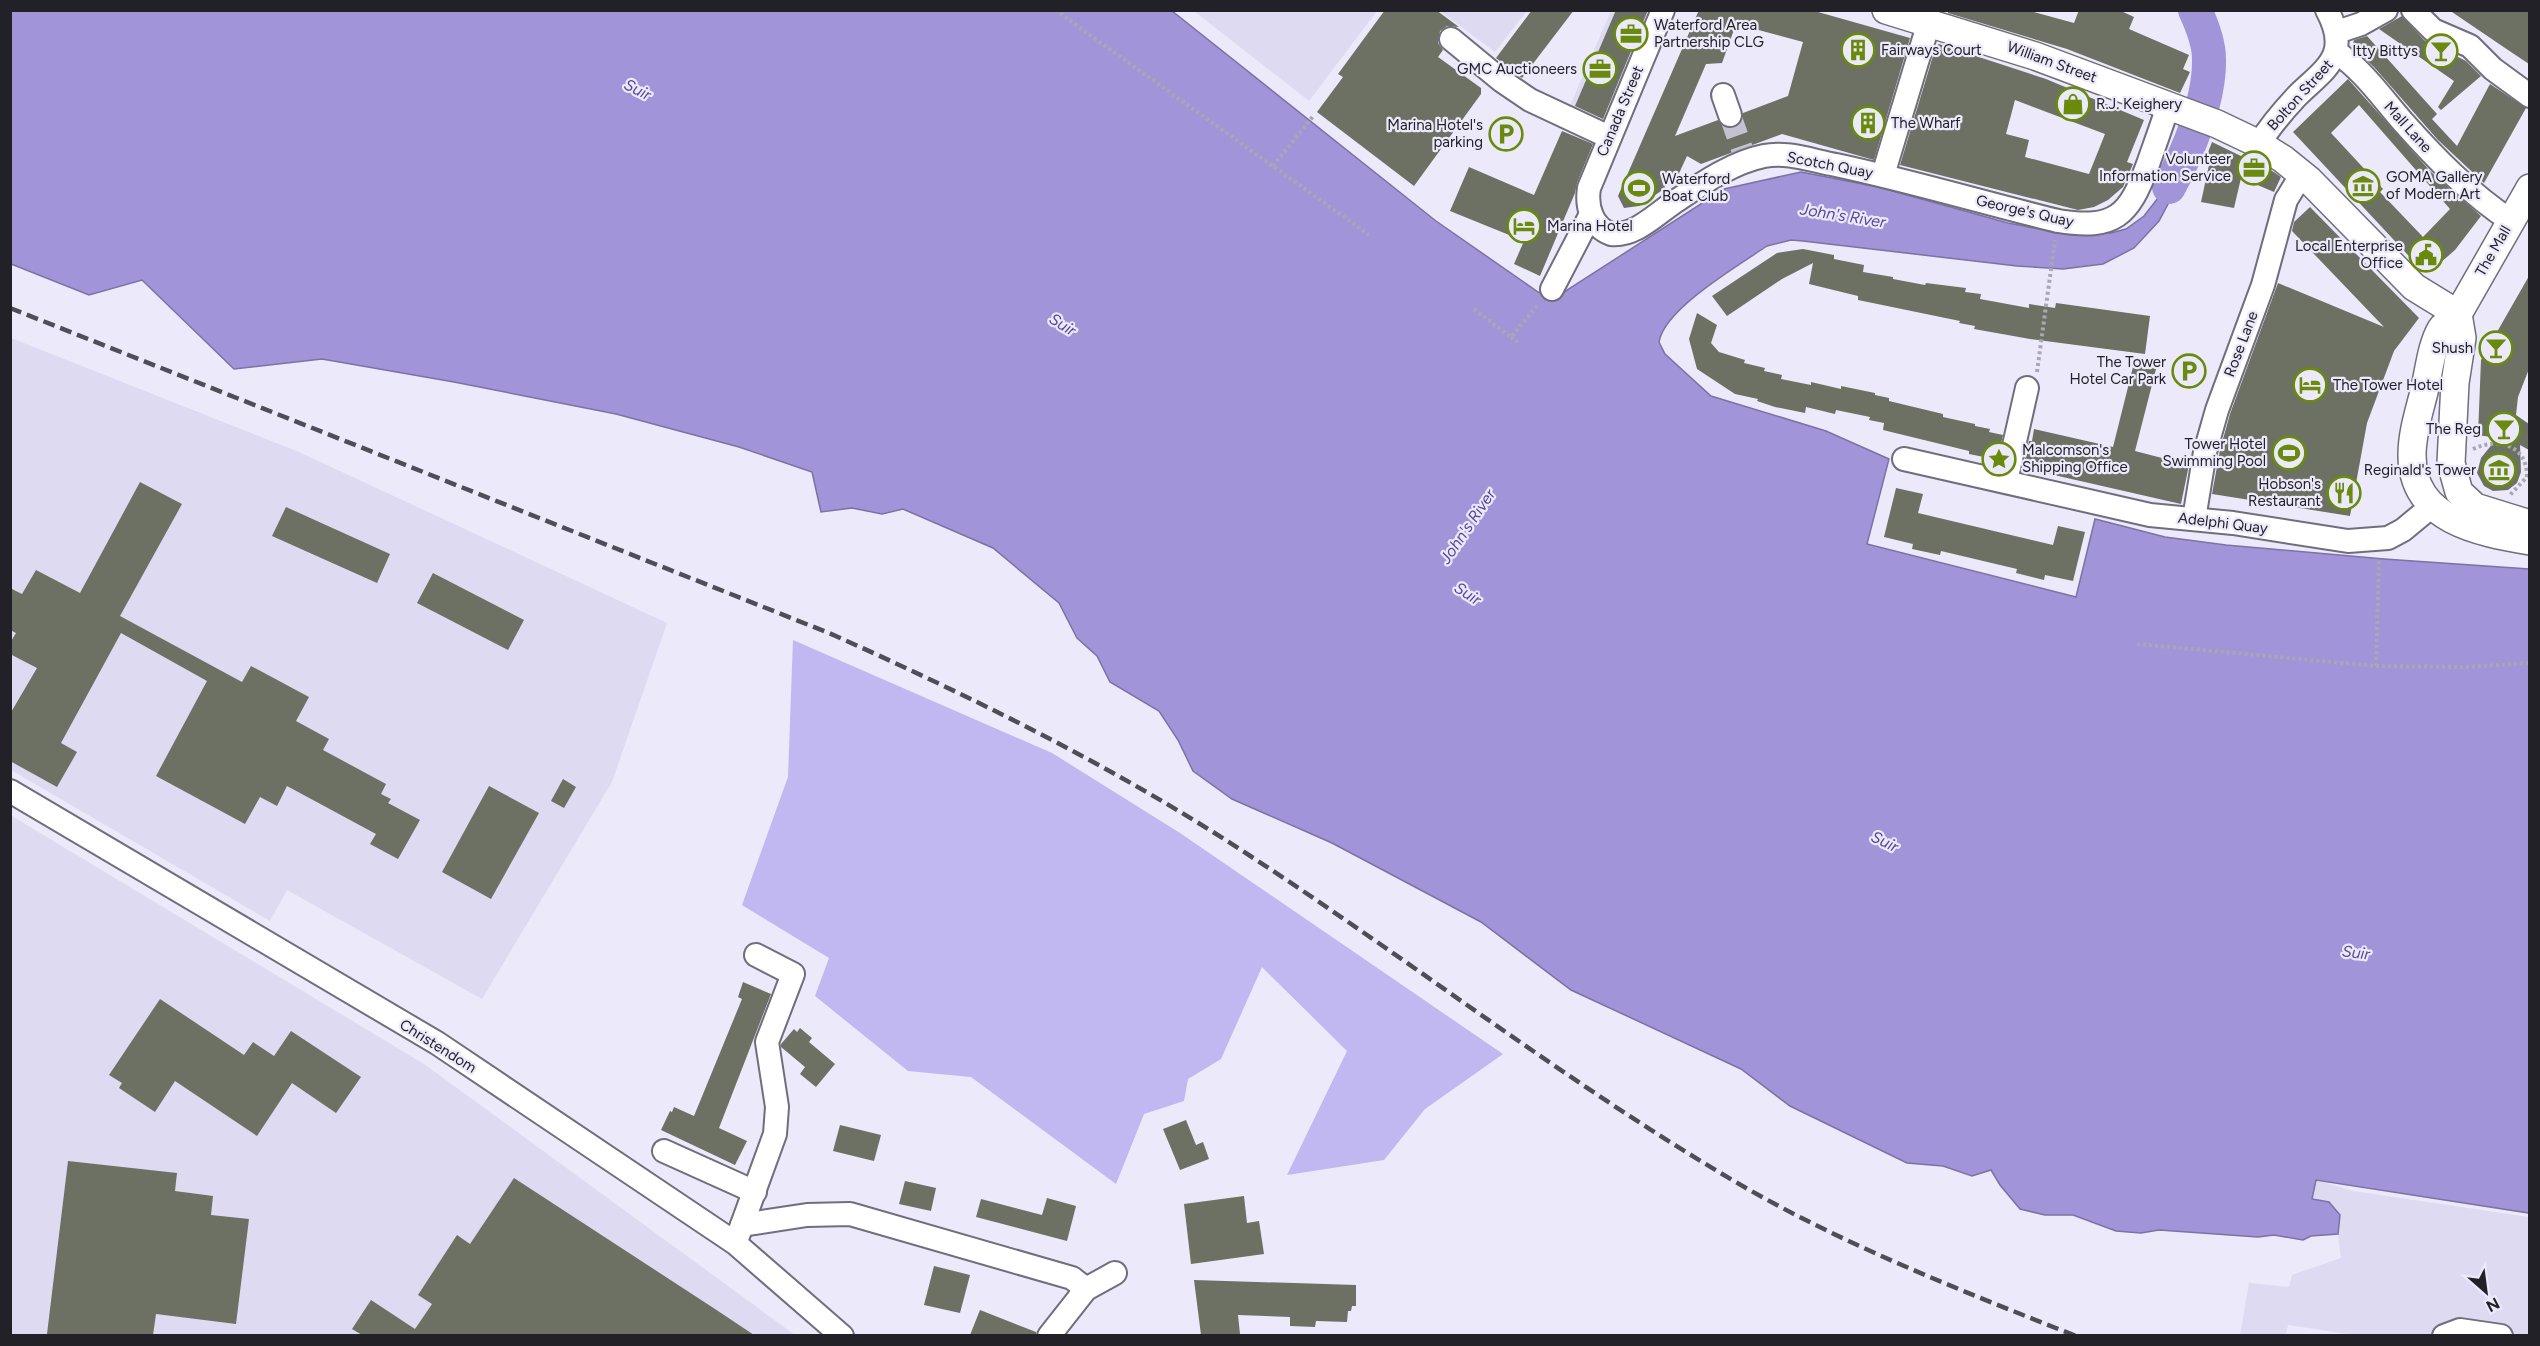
<svg xmlns="http://www.w3.org/2000/svg" width="2540" height="1346" viewBox="0 0 2540 1346" font-family="Figtree,sans-serif">
<style>
.built{fill:#dddaf1}
.green{fill:#c1b7f1}
.water{fill:#a294d9;stroke:#7c72a4;stroke-width:1.5}
.lines{fill:none;stroke-linecap:round;stroke-linejoin:round}
.river{stroke:#a294d9;stroke-width:34}
.building{fill:#6c7163;fill-rule:evenodd}
.minor-tunnel{stroke:#c4c1d0;stroke-width:22;stroke-dasharray:22 11;stroke-linecap:butt}
.minor-casing{stroke:#706e7c;stroke-width:26}
.major-casing{stroke:#706e7c;stroke-width:30}
.path{stroke:#aaa7b5;stroke-width:4;stroke-dasharray:3 3;stroke-linecap:butt}
.minor{stroke:#fff;stroke-width:22}
.major{stroke:#fff;stroke-width:27}
.rail{stroke:#4f4e56;stroke-width:4.5;stroke-dasharray:12 6;stroke-linecap:butt}
.labels{text-anchor:middle;stroke-width:4.5;stroke-linejoin:round;paint-order:stroke}
.poi-label{font-size:15px;fill:#222127;stroke:#ece9fa;text-anchor:end}
.street-label{font-size:15px;fill:#222127;stroke:#ece9fa}
.water-label{font-size:16px;font-style:italic;fill:#5a4497;stroke:#ece9fa}
</style>
<rect width="100%" height="100%" fill="#ece9fa"/>
<!-- built -->
<g class="built">
<path d="M1194,11h183l-68,90z"/>
<path d="M1440,11h87l-32,41z"/>
<path d="M1611,11h44l-50,119 -38,-17z"/>
<path d="M11,338l288,114 368,171 -55,159 -130,217 -195,-109 -17,31 -259,-151z"/>
<path d="M10,815l414,249 371,271h-784z"/>
<path d="M2316,1180l37,11 176,26v118h-174l-67,-10 -2,10 -46,1 9,-53 40,4 3,-12 49,-17 -3,-24 2,-19 -28,-16z"/>
</g>
<!-- green -->
<path class="green" d="M793,640l259,113 128,80 323,221 -78,55 -41,51 -97,15 60,-124 -85,-84 -41,92 -33,20 -4,22 -40,13 -28,70 -145,-107 -63,-6 -93,-75 14,-38 -87,-53 46,-128z"/>
<!-- water -->
<path class="water" d="M10,11h1162l264,210 102,71 20,4 166,-107 77,-17 77,15 130,36 64,12 39,-2 15,-4 18,-13 21,-27 24,-46 -13,46 -17,32 -25,27 -31,16 -40,5 -46,-3 -214,-25 -12,-1 -24,6c-28,19 -103,63 -108,96l6,12 46,42 115,35 63,28 -22,85 209,53 19,-78 70,18 61,8 158,14 145,10v644l-213,-33 -4,19 17,3 11,13 -2,19 -27,2 -8,4 -29,-5 -16,2 -99,-7 -18,3 -25,-2 -43,-16h-28l-25,-6 -20,-24 -9,-15 -19,6 -29,-10 -36,-3 -117,-57 -49,-37 -170,-79 -90,-68 -149,-79 -100,-44 -39,-28 -15,-31 -19,-29 -49,-29 -13,-26 -20,-18 -18,-35 -66,-55 -90,-39 -21,5 -30,-6 -31,4 -9,-40 -73,-25 -123,-33 -162,-32 -132,-23 -88,10 -92,-89 -53,15 -78,-31z"/>
<g class="lines">
<!-- river -->
<path class="river" d="M2169,187c19,-35 41,-87 40,-128 0,-16 -7,-34 -14,-49"/>
</g>
<!-- building -->
<g class="building">
<path d="M1385,10h51l23,17 -12,-1 -7,5 -2,12 5,7 -5,7 43,31v6l-67,92 -97,-74 26,-35 -5,-3z"/>
<path d="M1532,10h42l-52,68 -26,-20z"/>
<path d="M1616,10h32l-45,109 -28,-13z"/>
<path d="M1699,10h112l99,28 -36,122 -92,-26 -81,30 -14,-8 -12,26 -7,-3 -4,10 -25,17 -15,2 -6,-12zM1736,24l67,18 -15,54 -45,17 -2,10 -6,4 -8,1 -9,-8 -43,16 31,-72 16,-1z"/>
<path d="M1948,10h79l47,13 5,-13h40l15,7 -5,12 60,26 -6,14 7,3 -10,21 -113,-44 -119,-36z"/>
<path d="M2449,10h80v54l-21,-14z"/>
<path d="M2402,16l22,24 42,21 15,15 -40,34 -3,-3 16,-26 -75,-52z"/>
<path d="M2367,36l70,78 -5,5 25,27 33,-62 36,24 -42,75 -46,-43 -64,-73 -22,-20 2,-7z"/>
<path d="M1939,44l107,35 98,41 -17,42 6,2 -10,23 -15,13 -14,7 -16,3 -178,-45 36,-119zM2015,100l90,34 -16,40 -64,-17 4,-17 -23,-6z"/>
<path d="M2348,79l83,93 50,44 -26,34 -23,20 -11,-1 -128,-137zM2359,105l91,104 -27,28 -43,-45 3,-3 -52,-56z"/>
<path d="M1562,131l31,13 -16,39 -2,10 -35,83 -26,-12 10,-23 -74,-30 19,-44 65,28z"/>
<path d="M2212,142l62,30 7,5 -7,15 -33,-14 -7,30 -33,-6 8,-37 -5,-2z"/>
<path d="M2310,207l109,111 -25,33 -27,72 -17,93 -138,-22 8,-44 10,-36 48,-131 106,44 -92,-96 2,-9z"/>
<path d="M1803,249l31,6v4l30,6 -1,7 30,5v2l32,6 1,-2 40,5 -1,4 16,2 -1,5 49,9v-4l26,4 1,-5 94,13 -5,38 -115,-15 -56,-10 1,-3 -16,-3 1,-2 -102,-21v-4l-49,-12 4,-21 -31,16 -55,37 -15,-20 65,-43z"/>
<path d="M2529,276v93l-11,28 -2,18 13,9v26l-9,-5 1,27 -4,11 -9,7 -15,1 -9,-5 -7,-13 4,-15 16,-20 -19,-3 3,-75z"/>
<path d="M1697,313l20,12 -6,18 8,9 26,8 -1,3 21,5 -1,3 18,4 -1,4 30,6v-3l30,7v-3l34,7v2l14,3v3l54,13v3l32,7v2l15,3 -1,3 14,3 -7,29 -13,-3 1,-4 -15,-3v-3l-86,-21 1,-7 -15,-3 1,-3 -34,-7 -1,4 -29,-7 -1,6 -30,-6 -18,-6 1,-2 -23,-5 -38,-25 -8,-30z"/>
<path d="M2134,363l22,6 -21,82 54,14 -8,39 -158,-36 6,-27h3l2,-12 79,18z"/>
<path d="M140,482l42,22 -62,112 122,66 9,-16 58,31 -13,24 33,18 -6,11 63,34 -5,10 10,5 -3,4 32,17 -22,39 -28,-15 6,-10 -89,-48 -10,20 -17,-9 -15,27 -89,-48 51,-95 -86,-48 -60,110 16,9 -20,35 -47,-26v-47l27,-46 -27,-14v-11l6,-10 -6,-3v-42l12,6 14,-24 44,23z"/>
<path d="M1896,488l27,6 -5,19 135,32 5,-19 27,6 -12,49 -28,-6 -1,5 -28,-7 1,-4 -76,-18 -1,4 -28,-6 1,-5 -29,-7z"/>
<path d="M286,507l104,47 -13,29 -105,-47z"/>
<path d="M433,573l91,47 -16,30 -91,-47z"/>
<path d="M563,779l13,8 -12,21 -13,-7z"/>
<path d="M489,786l50,27 -48,86 -49,-27z"/>
<path d="M743,982l28,12 -52,134 28,13 -12,24 -74,-35 9,-19 2,1 2,-5 20,9 48,-117 -4,-2z"/>
<path d="M160,999l84,56 9,-13 21,14 17,-25 70,46 -25,36 -44,-30 -35,53 -82,-55 -20,31 -36,-24 3,-5 -13,-8z"/>
<path d="M800,1028l12,10 -3,4 26,22 -19,23 -16,-13 5,-7 -24,-20v-3l13,-15 3,3z"/>
<path d="M1186,1120l10,25 7,-3 6,17 -29,11 -17,-41z"/>
<path d="M840,1125l41,10 -7,26 -41,-10z"/>
<path d="M68,1161l109,12 -2,18 38,5 -2,19 38,4 -13,105 -80,-10 -3,21 -106,-1z"/>
<path d="M514,1178l201,131 39,26h-392l-10,-6 19,-29 44,29 17,-25 -14,-9 39,-60 13,9z"/>
<path d="M905,1181l31,7 -5,23 -32,-7z"/>
<path d="M1244,1196l3,27 12,-2 5,33 -73,10 -7,-60z"/>
<path d="M1047,1198l29,8 -9,35 -91,-24 5,-18 61,16z"/>
<path d="M934,1266l36,9 -10,38 -36,-8z"/>
<path d="M1194,1280l162,5v21h-4l-1,5h-3l-1,11 -31,-1 -1,6 -25,-1v-9l-52,-2 2,19 -39,1z"/>
<path d="M980,1310l56,22v3h-66z"/>
</g>
<g class="lines">
<!-- minor-tunnel -->
<path class="minor-tunnel" d="M1730,115l12,34"/>
<!-- minor casing -->
<g class="minor-casing">
<g id="minor">
<path d="M1663,10l-74,178c-3,19 3,39 22,46 25,3 48,-23 68,-35 25,-17 55,-37 85,-43 23,-5 49,5 72,9 75,16 148,38 222,56 57,9 71,-5 90,-57 7,-20 14,-39 20,-58"/>
<path d="M2413,10l20,20 37,16 23,23 37,27"/>
<path d="M2337,32l24,-8 25,-14"/>
<path d="M1451,39l51,42 28,19 79,37"/>
<path d="M2336,52c27,18 46,46 67,70 33,37 66,71 108,99"/>
<path d="M1723,95l7,20"/>
<path d="M2259,144c11,-18 24,-33 38,-48 30,-29 54,-41 30,-86"/>
<path d="M1883,175l46,-153"/>
<path d="M1552,289l39,-75"/>
<path d="M1904,459l246,56 83,8 115,18 40,-3 15,-8 29,-24"/>
<path d="M2006,481l21,-93"/>
<path d="M2194,519l11,-67 12,-42 46,-125 23,-85 16,-26"/>
<path d="M10,791l427,252 298,200 107,93"/>
<path d="M664,1151l91,41"/>
<path d="M742,1225l65,-10 43,-1 222,64 14,11"/>
<path d="M738,1236l37,-102 2,-27 -10,-65 26,-68 -37,-19"/>
<path d="M1049,1336l37,-47 29,-16"/>
<path d="M2444,1336l16,-6 41,6"/>
</g>
</g>
<!-- major casing -->
<g class="major-casing">
<g id="major">
<path d="M1886,10l149,46 182,68 42,20 24,15 26,21 105,107 44,27"/>
<path d="M2530,188l-72,126c-5,4 -13,9 -17,15 -10,17 -12,43 -17,63 -5,20 -12,41 -12,63 0,65 66,77 118,86"/>
<path d="M2458,314l4,24 -7,45 -4,80 8,29 16,15 55,17"/>
</g>
</g>
<!-- path -->
<g class="path">
<path d="M1055,10l314,225"/>
<path d="M1273,166l41,-51"/>
<path d="M1474,309l37,28 28,-33"/>
<path d="M1511,337l9,7"/>
<path d="M2037,372l18,-132"/>
<path d="M2473,449c26,-12 54,-4 54,28l-17,18"/>
<path d="M2137,644l239,22 88,1 66,-4"/>
<path d="M2376,666l3,-107"/>
</g>
<!-- minor -->
<use href="#minor" class="minor"/>
<!-- major -->
<use href="#major" class="major"/>
<!-- rail -->
<path class="rail" d="M10,308l819,325c132,59 261,122 384,199 177,112 341,243 521,349 109,64 226,109 342,155"/>
</g>
<!-- icons -->
<defs>
<g id="office-ring" transform="scale(1.725)"><circle r="9.5" fill="#ece9fa" stroke="#698a0c" stroke-width="1.5"/><path d="M-6-3h4V-5.5h4V-3h4V5H-6ZM-1-4.5V-3h2v-1.5ZM-6 0V1H6V0Z" fill="#698a0c"/></g>
<g id="building-ring" transform="scale(1.725)"><circle r="9.5" fill="#ece9fa" stroke="#698a0c" stroke-width="1.5"/><path d="M-4-6H4V6H1V3H-1V6H-4ZM-2.5-4.3h1.7v1.8h-1.7ZM.8-4.3h1.7v1.8H.8ZM-2.5-1h1.7V.8h-1.7ZM.8-1h1.7V.8H.8Z" fill="#698a0c"/></g>
<g id="bar-ring" transform="scale(1.725)"><circle r="9.5" fill="#ece9fa" stroke="#698a0c" stroke-width="1.5"/><path d="M-6-5H6L.8 .8V4.5H3.5V6h-7V4.5H-.8V.8Z" fill="#698a0c"/></g>
<g id="shop-ring" transform="scale(1.725)"><circle r="9.5" fill="#ece9fa" stroke="#698a0c" stroke-width="1.5"/><path d="M-5-2.5h2.3a2.7 3.5 0 0 1 5.4 0H5L5.5 6h-11ZM-1.5-2.5h3a1.5 2.3 0 0 0-3 0Z" fill="#698a0c"/></g>
<g id="parking-ring" transform="scale(1.725)"><circle r="9.5" fill="#ece9fa" stroke="#698a0c" stroke-width="1.5"/><path d="M-3.5-5.5H1a3.5 3.5 0 0 1 0 7H-1V5.5H-3.5ZM-1-3.4V-.6H.8a1.4 1.4 0 0 0 0-2.8Z" fill="#698a0c"/></g>
<g id="museum-ring" transform="scale(1.725)"><circle r="9.5" fill="#ece9fa" stroke="#698a0c" stroke-width="1.5"/><path d="M0-6L6-3V-2H-6V-3ZM-5-1h2V3h-2ZM-1-1h2V3h-2ZM3-1h2V3H3ZM-6 4H6V6H-6Z" fill="#698a0c"/></g>
<g id="stadium-ring" transform="scale(1.725)"><circle r="9.5" fill="#ece9fa" stroke="#698a0c" stroke-width="1.5"/><path d="M0-5a6.5 5 0 1 0 0 10a6.5 5 0 1 0 0-10ZM-3.5-1.8h7v3.6h-7Z" fill="#698a0c"/></g>
<g id="hotel-ring" transform="scale(1.725)"><circle r="9.5" fill="#ece9fa" stroke="#698a0c" stroke-width="1.5"/><path d="M-6-4.5h1.5V1H6V5H4.5V3h-9V5H-6ZM-4 0a1.8 1.8 0 1 1 3.6 0ZM.5 0V-2.5h3Q6-2.5 6 0Z" fill="#698a0c"/></g>
<g id="civic-ring" transform="scale(1.725)"><circle r="9.5" fill="#ece9fa" stroke="#698a0c" stroke-width="1.5"/><path d="M-.6-6.5H3V-4.5H.6V-3L4-1V1h2V6H-6V1h2V-1L-.6-3ZM-1.2 2.5V6h2.4V2.5Z" fill="#698a0c"/></g>
<g id="sight-ring" transform="scale(1.725)"><circle r="9.5" fill="#ece9fa" stroke="#698a0c" stroke-width="1.5"/><path d="M0-6L1.8-2.2L6-1.7L2.9 1.2L3.7 5.4L0 3.3L-3.7 5.4L-2.9 1.2L-6-1.7L-1.8-2.2Z" fill="#698a0c"/></g>
<g id="restaurant-ring" transform="scale(1.725)"><circle r="9.5" fill="#ece9fa" stroke="#698a0c" stroke-width="1.5"/><path d="M-5-6h1v4h1v-4h1v4h1v-4h1v5L-1.5 .5V6h-2V.5L-5-1ZM5-6V6H3V1.5H1.5Q1.5-4 5-6Z" fill="#698a0c"/></g>
</defs>
<g fill-rule="evenodd">
<use href="#office-ring" x="1631" y="34"/>
<use href="#building-ring" x="1858" y="50"/>
<use href="#bar-ring" x="2441" y="51"/>
<use href="#office-ring" x="1600" y="69"/>
<use href="#shop-ring" x="2073" y="104"/>
<use href="#building-ring" x="1868" y="123"/>
<use href="#parking-ring" x="1506" y="134"/>
<use href="#office-ring" x="2254" y="168"/>
<use href="#museum-ring" x="2363" y="186"/>
<use href="#stadium-ring" x="1639" y="188"/>
<use href="#hotel-ring" x="1524" y="226"/>
<use href="#civic-ring" x="2426" y="255"/>
<use href="#bar-ring" x="2496" y="348"/>
<use href="#parking-ring" x="2189" y="371"/>
<use href="#hotel-ring" x="2310" y="385"/>
<use href="#bar-ring" x="2504" y="429"/>
<use href="#stadium-ring" x="2289" y="453"/>
<use href="#sight-ring" x="1999" y="459"/>
<use href="#museum-ring" x="2499" y="470"/>
<use href="#restaurant-ring" x="2344" y="493"/>
</g>
<g class="labels">
<!-- poi labels -->
<g class="poi-label">
<text x="1654" y="30" text-anchor="start">Waterford Area<tspan x="1654" dy="17">Partnership CLG</tspan></text>
<text x="1881" y="55" text-anchor="start">Fairways Court</text>
<text x="2418" y="56">Itty Bittys</text>
<text x="1577" y="74">GMC Auctioneers</text>
<text x="2096" y="109" text-anchor="start">R.J. Keighery</text>
<text x="1891" y="128" text-anchor="start">The Wharf</text>
<text x="1483" y="130">Marina Hotel's<tspan x="1483" dy="17">parking</tspan></text>
<text x="2231" y="164">Volunteer<tspan x="2231" dy="17">Information Service</tspan></text>
<text x="2386" y="182" text-anchor="start">GOMA Gallery<tspan x="2386" dy="17">of Modern Art</tspan></text>
<text x="1662" y="184" text-anchor="start">Waterford<tspan x="1662" dy="17">Boat Club</tspan></text>
<text x="1547" y="231" text-anchor="start">Marina Hotel</text>
<text x="2403" y="251">Local Enterprise<tspan x="2403" dy="17">Office</tspan></text>
<text x="2473" y="353">Shush</text>
<text x="2166" y="367">The Tower<tspan x="2166" dy="17">Hotel Car Park</tspan></text>
<text x="2333" y="390" text-anchor="start">The Tower Hotel</text>
<text x="2481" y="434">The Reg</text>
<text x="2266" y="449">Tower Hotel<tspan x="2266" dy="17">Swimming Pool</tspan></text>
<text x="2022" y="455" text-anchor="start">Malcomson's<tspan x="2022" dy="17">Shipping Office</tspan></text>
<text x="2476" y="475">Reginald's Tower</text>
<text x="2321" y="489">Hobson's<tspan x="2321" dy="17">Restaurant</tspan></text>
</g>
<!-- street labels -->
<g class="street-label">
<text transform="translate(2052 62) rotate(20)" y="5">William Street</text>
<text transform="translate(2300 95) rotate(-48)" y="5">Bolton Street</text>
<text transform="translate(1620 111) rotate(-67)" y="5">Canada Street</text>
<text transform="translate(2408 127) rotate(48)" y="5">Mall Lane</text>
<text transform="translate(1830 165) rotate(11)" y="5">Scotch Quay</text>
<text transform="translate(2025 211) rotate(13)" y="5">George's Quay</text>
<text transform="translate(2493 251) rotate(-60)" y="5">The Mall</text>
<text transform="translate(2241 344) rotate(-69)" y="5">Rose Lane</text>
<text transform="translate(2223 523) rotate(7)" y="5">Adelphi Quay</text>
<text transform="translate(438 1046) rotate(32)" y="5">Christendom</text>
</g>
<!-- water labels -->
<g class="water-label">
<text transform="translate(638 89) rotate(27)" y="6">Suir</text>
<text transform="translate(1843 215) rotate(9)" y="6">John's River</text>
<text transform="translate(1063 324) rotate(32)" y="6">Suir</text>
<text transform="translate(1467 526) rotate(-56)" y="6">John's River</text>
<text transform="translate(1468 593) rotate(33)" y="6">Suir</text>
<text transform="translate(1885 841) rotate(26)" y="6">Suir</text>
<text transform="translate(2356 952) rotate(7)" y="6">Suir</text>
</g>
</g>
<!-- border -->
<rect width="2540" height="1346" fill="none" stroke="#222127" stroke-width="24"/>
<!-- north arrow -->
<g transform="translate(2486 1292) rotate(152)" stroke="#ece9fa" stroke-width="4.5" paint-order="stroke">
<path d="M0-4.5L10 22L0 15L-10 22Z" fill="#222127"/>
<text y="-9" font-size="16" font-weight="bold" text-anchor="middle" fill="#222127">N</text>
</g>
</svg>
